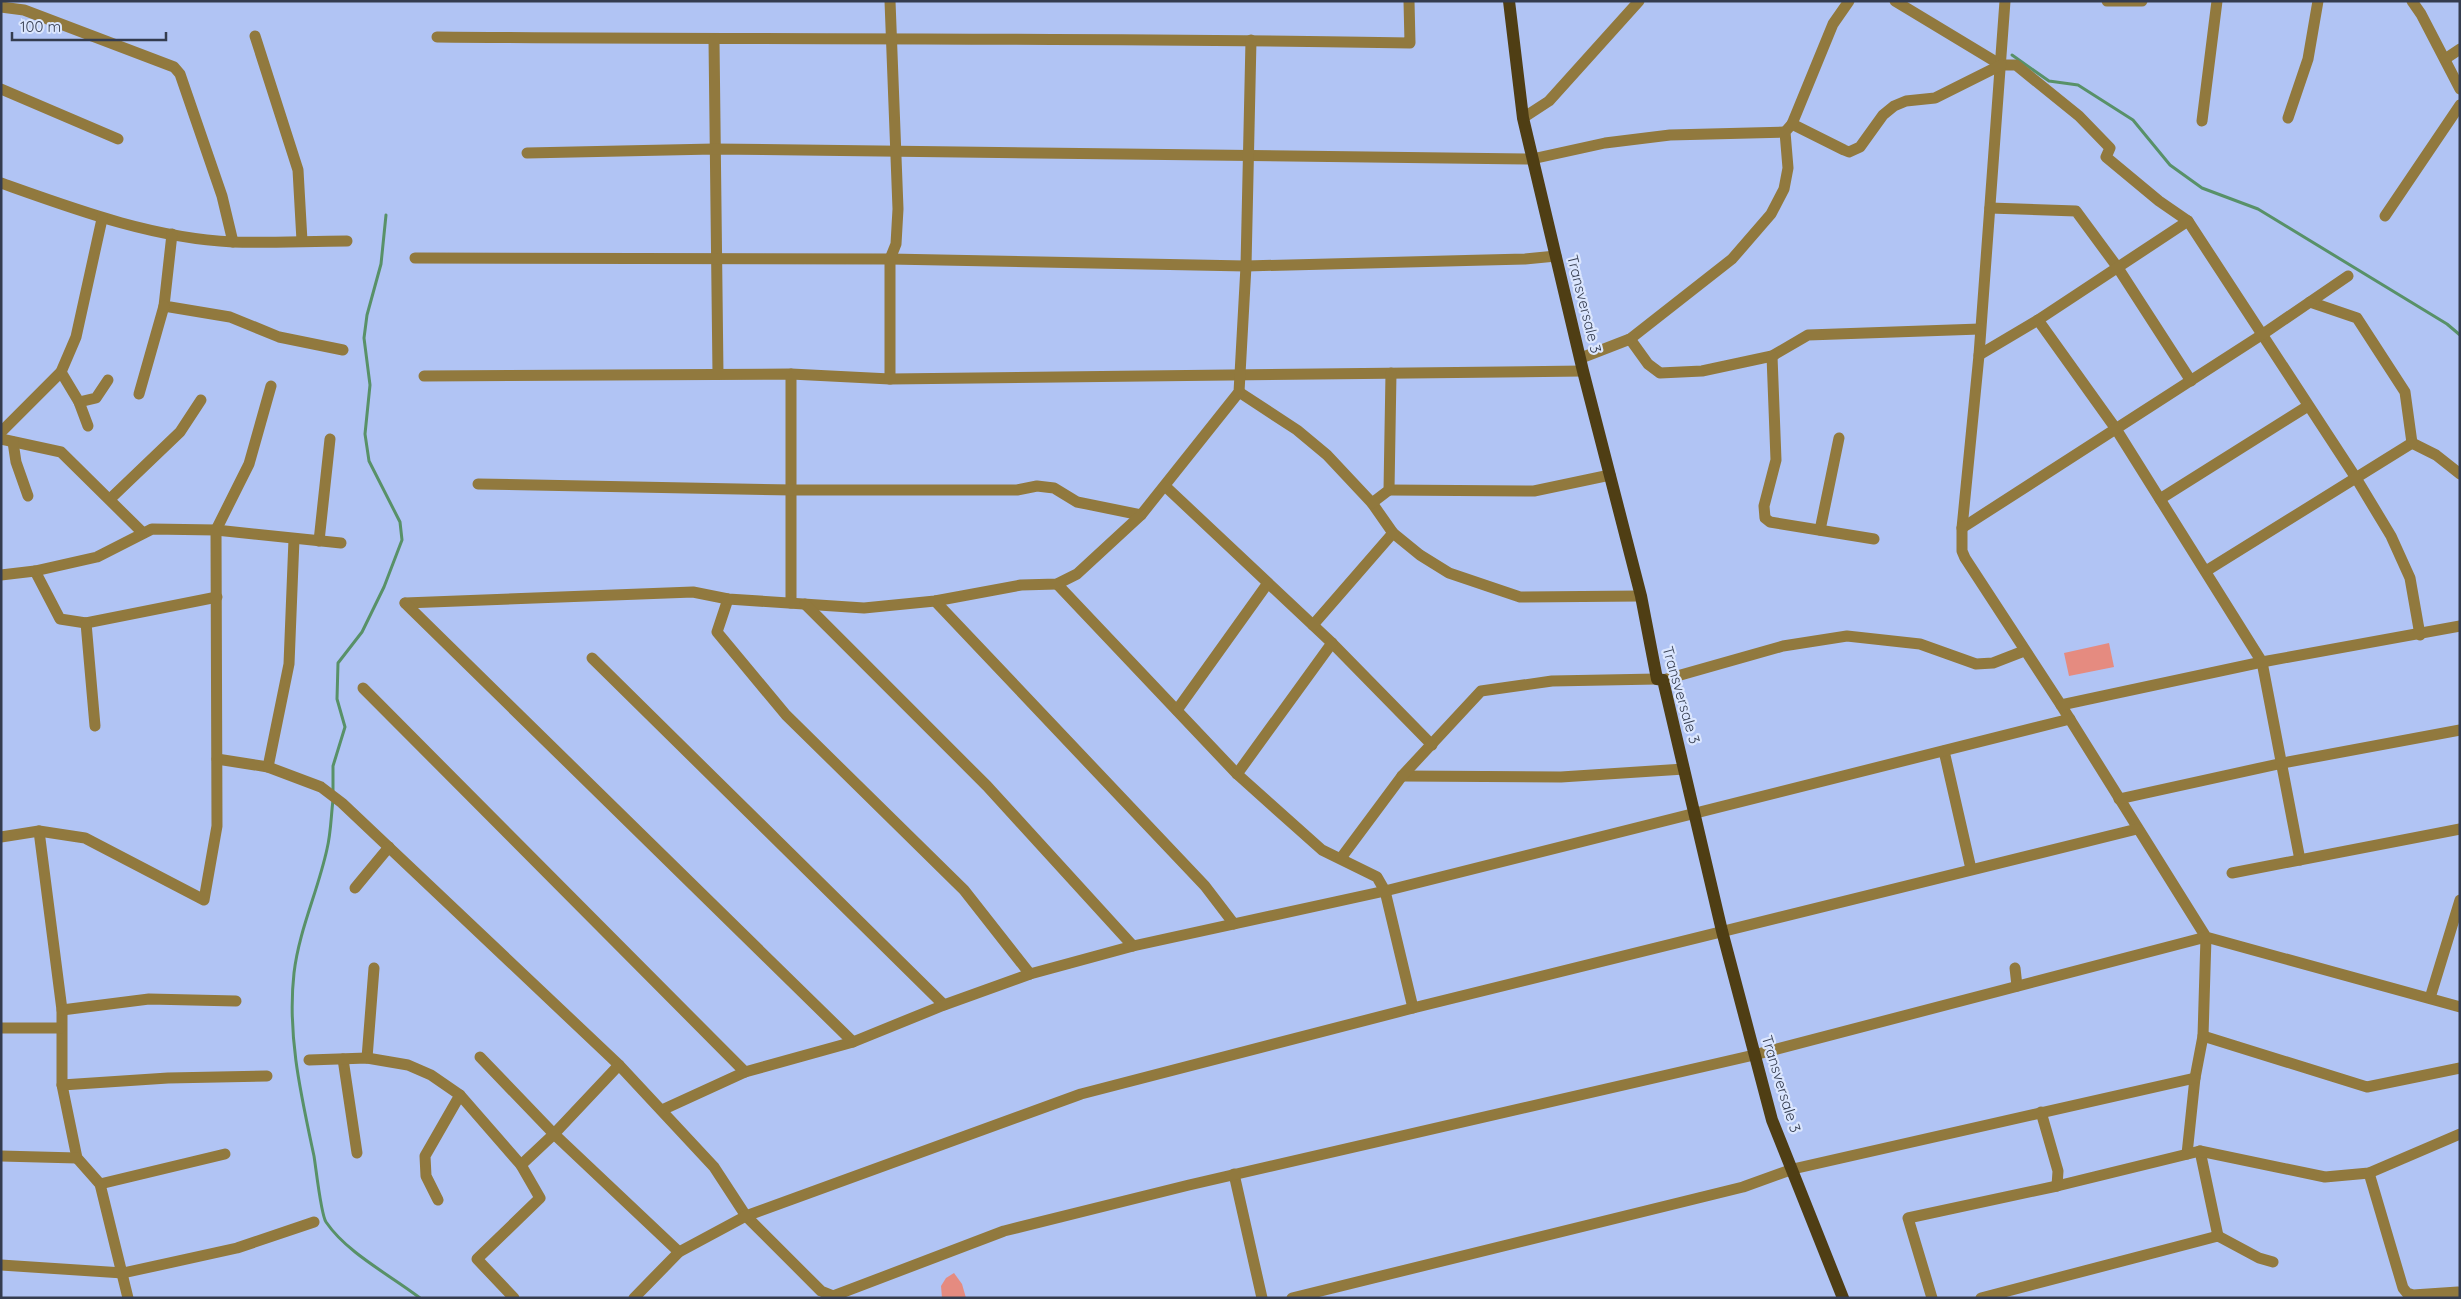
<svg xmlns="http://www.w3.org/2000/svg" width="2461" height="1299" viewBox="0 0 2461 1299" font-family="Quicksand,sans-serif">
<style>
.green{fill:#e58b80}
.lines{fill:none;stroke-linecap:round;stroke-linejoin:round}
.stream{stroke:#589168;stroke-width:3}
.minor{stroke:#91793e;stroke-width:11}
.major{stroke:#4f3e14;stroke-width:12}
.labels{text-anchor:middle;stroke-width:4.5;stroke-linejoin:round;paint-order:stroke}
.street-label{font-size:15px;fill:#343c4f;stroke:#dbe6fe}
</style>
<rect width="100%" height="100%" fill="#b1c4f4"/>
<!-- green -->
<g class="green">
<path d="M2109,643l5,24 -45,9 -5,-23z"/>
<path d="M954,1273l8,11 4,14h-24l-1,-12 5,-8z"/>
</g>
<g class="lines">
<!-- stream -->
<g class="stream">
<path d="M2012,55l37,26 29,4 55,35 37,45 32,23 56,21 189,115 13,11"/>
<path d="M333,791v-25l12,-39 -8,-28 1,-36 24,-31 22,-45 18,-47 -2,-18 -31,-61 -4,-27 5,-49 -6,-47 3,-23 14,-51 5,-49"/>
<path d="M333,800c-2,16 -2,33 -6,49 -9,42 -28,81 -33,124 -7,62 7,122 20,183 2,12 7,59 12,66 21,31 64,53 94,76"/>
</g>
<!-- minor -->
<g class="minor">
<path d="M1895,1l106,64h15l63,51 31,32 -4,9 53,44 29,20 168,257 35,58 19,42 10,57"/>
<path d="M2005,1l-26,354 -17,173v23l3,7 96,147 145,232 254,70"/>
<path d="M2107,1h35"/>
<path d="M2412,1l9,13 39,75"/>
<path d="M1,7l23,3 150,57 6,7 42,122 11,46"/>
<path d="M255,36l43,134 4,71"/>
<path d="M437,37c325,3 649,0 973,6l-1,-42"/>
<path d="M714,40l4,334"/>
<path d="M2445,59l15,-10"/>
<path d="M1,89l117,50"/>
<path d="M1523,118l26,-17 90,-100"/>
<path d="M2288,118l20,-59 10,-58"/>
<path d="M2202,121l15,-120"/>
<path d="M1792,124l52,26 5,2 11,-5 23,-32 11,-9 12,-5 29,-3 66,-33"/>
<path d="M527,153l187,-4 818,10 73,-16 65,-8 115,-3"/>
<path d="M1,183c76,27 151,55 232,59 38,1 77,-1 114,-1"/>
<path d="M1990,208l86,3 42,57 73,113"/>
<path d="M2385,216l75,-111"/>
<path d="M172,234l-8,72 66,11 49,20 64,13"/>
<path d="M415,258l475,1 356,7 279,-7 31,-3"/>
<path d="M2310,302l47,16 48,74 7,51"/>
<path d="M2038,320l78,109 146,233 38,198"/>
<path d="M1630,339l18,25 12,9 42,-2 70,-15 36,-21 172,-6"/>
<path d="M1979,355l59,-35 150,-99"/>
<path d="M1772,356l4,104 -12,46 1,12 5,4 104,17"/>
<path d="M1581,358l49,-19 102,-80 39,-45 13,-25 4,-21 -3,-36 7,-8 41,-100 16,-23"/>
<path d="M61,372l18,30 9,24"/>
<path d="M791,374v229"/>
<path d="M424,376l367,-2 99,5 693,-8"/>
<path d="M890,379v-120l6,-15 2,-35 -8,-208"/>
<path d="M1239,392l58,38 30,25 45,48 21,30 27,22 29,18 71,24 121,-1"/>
<path d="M139,394l25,-88"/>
<path d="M79,402l17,-4 12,-18"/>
<path d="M1,432l60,-60 15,-35 26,-118"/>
<path d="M1,439l60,13 82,81"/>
<path d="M13,442l3,20 12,34"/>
<path d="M2412,443l24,12 24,19"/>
<path d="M478,484l315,6h224l20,-4 17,2 23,14 64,13"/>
<path d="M1165,486l167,157 100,102"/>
<path d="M1389,490l145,1 76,-16"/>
<path d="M110,499l70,-67 21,-32"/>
<path d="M2160,499l148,-93"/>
<path d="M1372,503l17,-13 2,-117"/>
<path d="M1962,528l301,-194 85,-58"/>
<path d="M1820,530l19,-92"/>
<path d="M319,541l11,-102"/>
<path d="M35,571l25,48 26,4 131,-26"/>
<path d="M2206,571l206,-128"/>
<path d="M1,575l34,-4 62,-14 55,-28 64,1 125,13"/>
<path d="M1057,584l180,190 85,76 55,27 8,14 28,117"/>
<path d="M728,599l-11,33 69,83 178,175 66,84"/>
<path d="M935,601l270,285 29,38"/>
<path d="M405,603l288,-11 35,7 136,9 71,-7 86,-16 36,-1 20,-10 64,-59 98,-123 7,-126 5,-226"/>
<path d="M405,603l448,439"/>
<path d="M805,604l182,182 146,160"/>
<path d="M86,623l9,103"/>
<path d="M1313,625l80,-92"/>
<path d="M592,658l352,347"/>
<path d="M1663,680l120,-34 64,-10 73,8 56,20 17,-1 31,-12"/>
<path d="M363,688l382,384"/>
<path d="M2061,705l201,-43 198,-36"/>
<path d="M1177,710l91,-127"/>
<path d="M1944,751l27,118"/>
<path d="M217,759l51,8 21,-103 5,-125"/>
<path d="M268,767l53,20 21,16 277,262 95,102 32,49 75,75 15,6"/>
<path d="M1237,774l95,-131"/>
<path d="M1402,776l159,1 123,-8"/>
<path d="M2119,799l164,-36 177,-33"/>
<path d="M39,831l23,179v75l15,73 23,26 28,114"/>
<path d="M1,837l38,-6 46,7 119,62 13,-74 -1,-296 33,-66 22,-78"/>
<path d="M1341,858l61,-82 79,-85 71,-10 105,-2"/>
<path d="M2232,873l228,-44"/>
<path d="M355,888l34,-41"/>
<path d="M2015,968l2,18"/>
<path d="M2430,998l30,-98"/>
<path d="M62,1010l87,-11 87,2"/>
<path d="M1,1028h59"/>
<path d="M2203,1036l164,51 93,-19"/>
<path d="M480,1057l74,77 125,118"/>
<path d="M367,1058l7,-90"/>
<path d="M343,1059l14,94"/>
<path d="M309,1060l58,-2 41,7 23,10 29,20 61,70 19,33 -63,61 37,39"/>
<path d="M62,1085l106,-7 99,-2"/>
<path d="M662,1110l83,-38 108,-30 91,-37 86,-31 103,-28 252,-55 685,-172"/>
<path d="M2041,1112l17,59 -1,15"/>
<path d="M2200,1151l18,85"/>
<path d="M1,1156l76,2"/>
<path d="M521,1165l33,-31 65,-69"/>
<path d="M2369,1173l34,115 4,5 6,2 45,-3"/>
<path d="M1234,1174l28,124"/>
<path d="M100,1184l125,-30"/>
<path d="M438,1200l-12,-24 -1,-20 35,-61"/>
<path d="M1,1265l122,8 114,-25 77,-26"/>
<path d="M634,1298l45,-46 67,-36 335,-122 332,-86 724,-179"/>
<path d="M828,1298l176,-67 185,-46 565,-130 452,-118 -3,99 -8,42 -8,76"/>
<path d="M1292,1298l451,-111 50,-18 402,-91"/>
<path d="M1932,1298l-24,-80 149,-32 143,-35 125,26 44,-4 91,-39"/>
<path d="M1981,1298l237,-62 41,22 14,4"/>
</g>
<!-- major -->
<path class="major" d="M1509,1l14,117 60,253 58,225 16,83 6,1 59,251 50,189 71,178"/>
</g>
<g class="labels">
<!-- street labels -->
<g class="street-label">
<text transform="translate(1584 304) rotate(76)" y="5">Transversale 3</text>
<text transform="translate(1681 695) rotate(74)" y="5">Transversale 3</text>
<text transform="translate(1781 1084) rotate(73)" y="5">Transversale 3</text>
</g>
</g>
<!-- border -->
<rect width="2461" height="1299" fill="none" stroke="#343c4f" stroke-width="5"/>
<!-- scale -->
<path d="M12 32v8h154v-8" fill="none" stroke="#343c4f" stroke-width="2.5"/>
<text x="20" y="32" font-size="15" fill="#343c4f" stroke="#dbe6fe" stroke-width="4" paint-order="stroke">100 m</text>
</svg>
